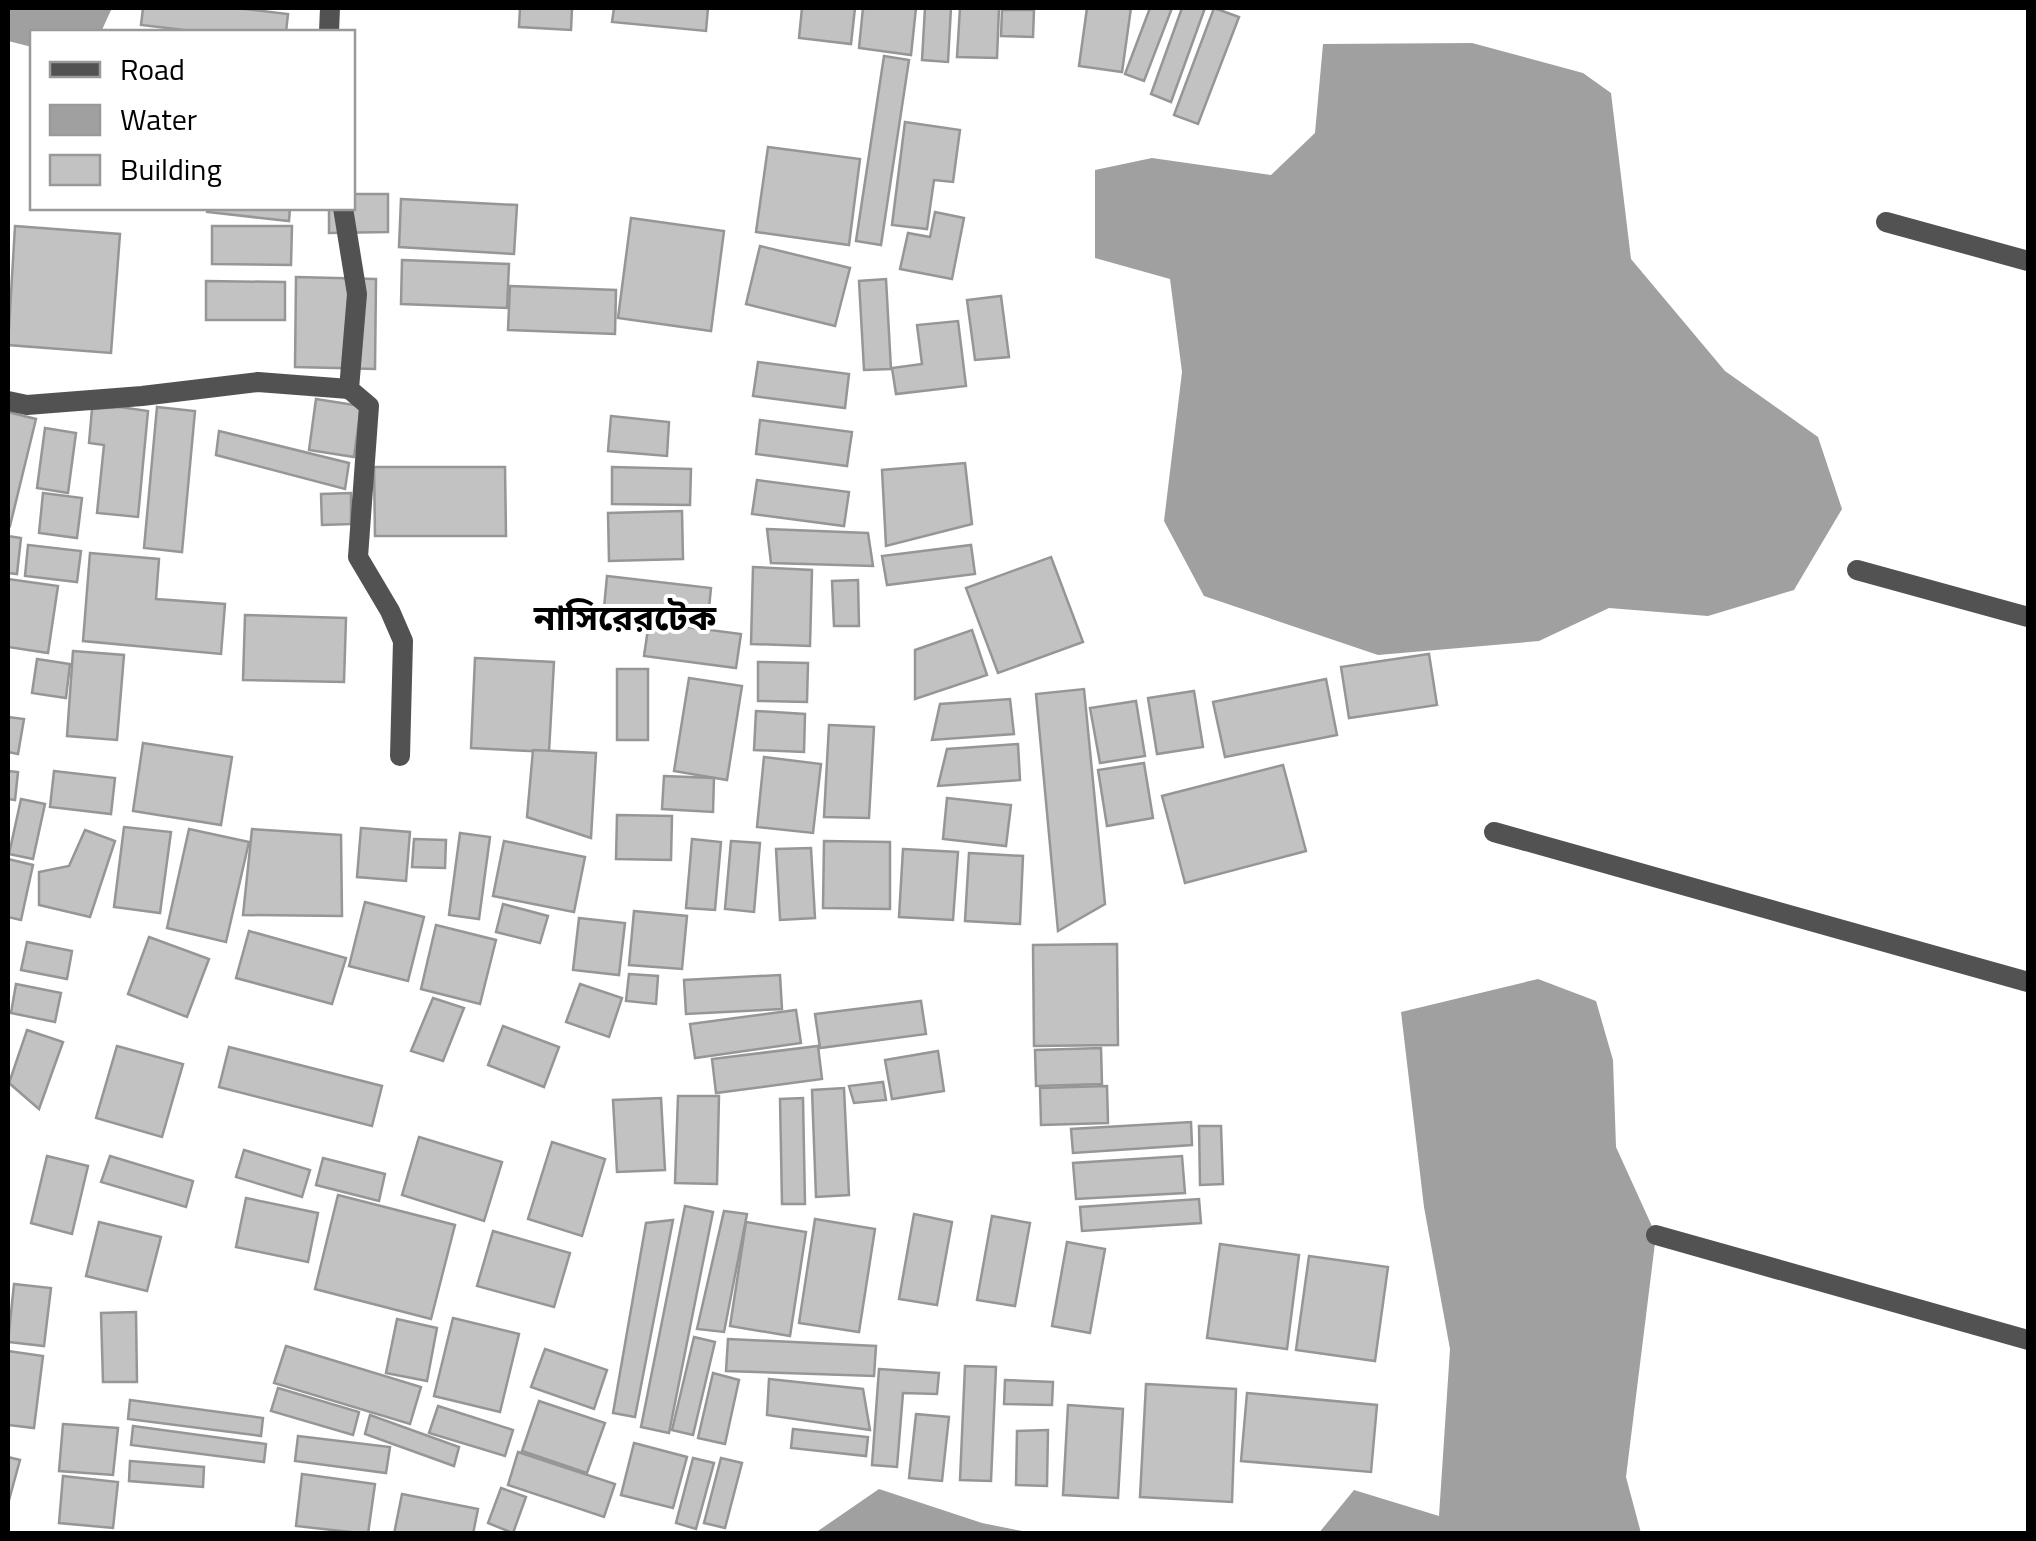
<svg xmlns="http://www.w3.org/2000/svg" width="2036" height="1541" viewBox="0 0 2036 1541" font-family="'Titillium Web','Noto Sans Bengali',sans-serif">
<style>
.water{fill:#a0a0a0}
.building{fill:#c2c2c2;stroke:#969696;stroke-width:2.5}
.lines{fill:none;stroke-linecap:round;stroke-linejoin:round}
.minor{stroke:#525252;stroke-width:20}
.labels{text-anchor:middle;stroke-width:8;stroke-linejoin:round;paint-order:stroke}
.quarter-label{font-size:35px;font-weight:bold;fill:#000;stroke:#fff}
</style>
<rect width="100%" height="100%" fill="#fff"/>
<!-- water -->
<g class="water">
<path d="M8,8h104l-11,24h-69v15l-24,-6z"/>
<path d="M1472,43l111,30 28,20 20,166 94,112 93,66 24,72 -48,81 -86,26 -99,-8 -70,33 -161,14 -174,-59 -40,-75 18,-149 -12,-93 -75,-21v-88l57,-12 119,17 44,-42 8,-89z"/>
<path d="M1538,979l58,22 17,59 3,87 40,88 -30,242 15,56 -323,1 36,-44 85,26 11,-167 -26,-142 -23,-195z"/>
<path d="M879,1489l103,34 50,10h-217z"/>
</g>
<!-- building -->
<g class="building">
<path d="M143,8h93l52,6 -2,18h-85l-60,-7z"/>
<path d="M520,8h52l-1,22 -52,-3z"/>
<path d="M614,8h94l-2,23 -94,-9z"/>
<path d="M802,8h53l-4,36 -52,-6z"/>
<path d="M863,8h53l-5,47 -52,-7z"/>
<path d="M925,8h26l-3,54 -26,-2z"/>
<path d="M960,8h39l-2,50 -40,-1z"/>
<path d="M1087,8h44l-9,64 -43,-6z"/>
<path d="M1150,8h22l-28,73 -19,-7z"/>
<path d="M1182,8h23l-34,94 -20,-8z"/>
<path d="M1214,8l25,9 -41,107 -24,-9z"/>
<path d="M1002,10h32l-1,27 -32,-1z"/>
<path d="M884,56l25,4 -28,185 -25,-4z"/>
<path d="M905,122l55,8 -7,52 -19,-2 -7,49 -35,-4z"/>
<path d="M768,147l92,12 -11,86 -93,-13z"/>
<path d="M352,194h36v38l-59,1v-25h23z"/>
<path d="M401,199l116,6 -3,49 -115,-7z"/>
<path d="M207,208h83l-1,13 -82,-9z"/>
<path d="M935,212l29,6 -12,61 -52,-10 8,-36 22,4z"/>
<path d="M631,218l93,13 -13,100 -93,-13z"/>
<path d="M15,226l105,8 -9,119 -103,-8z"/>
<path d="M212,226h80l-1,39 -79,-1z"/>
<path d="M760,246l90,22 -15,58 -89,-22z"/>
<path d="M402,260l107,4 -2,44 -106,-4z"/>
<path d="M296,277l80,2 -1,90 -80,-2z"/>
<path d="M886,279l5,90 -27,1 -5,-89z"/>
<path d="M206,281l79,1v38h-79z"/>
<path d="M510,286l106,4 -1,44 -107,-4z"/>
<path d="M1001,296l8,61 -34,3 -8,-60z"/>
<path d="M958,321l8,65 -70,8 -4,-26 30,-4 -5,-39z"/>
<path d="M758,362l91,12 -4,34 -92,-12z"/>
<path d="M316,399l45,7 -7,51 -45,-7z"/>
<path d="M120,407l28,4 -10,106 -41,-4 7,-68 -15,-2 3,-34z"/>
<path d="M157,407l38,4 -13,141 -38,-4z"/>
<path d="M8,412l28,7 -26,107 -2,-1z"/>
<path d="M611,416l58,6 -2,34 -59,-5z"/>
<path d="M760,420l92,12 -5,34 -91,-12z"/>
<path d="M45,428l31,5 -8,60 -31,-5z"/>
<path d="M219,431l130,32 -4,26 -129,-34z"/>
<path d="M965,463l7,61 -86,22 -4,-76z"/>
<path d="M374,467h131l1,69h-131z"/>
<path d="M612,467l79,2 -1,36 -78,-1z"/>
<path d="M757,480l92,12 -5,34 -92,-12z"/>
<path d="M43,493l39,5 -5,40 -38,-5z"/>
<path d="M351,493v31l-29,1 -1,-31z"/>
<path d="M682,511l1,48 -74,2 -1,-48z"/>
<path d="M767,529l101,4 5,33 -102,-3z"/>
<path d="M8,536l13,2 -4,36 -9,-1z"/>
<path d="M28,545l53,6 -4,31 -52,-6z"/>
<path d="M971,545l4,29 -88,11 -5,-29z"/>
<path d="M90,553l69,6 -3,40 69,5 -4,50 -138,-13z"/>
<path d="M1051,557l32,85 -85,31 -32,-85z"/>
<path d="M753,567l59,3 -2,76 -59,-2z"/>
<path d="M607,576l104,12 -3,30 -104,-10z"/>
<path d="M8,579l50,7 -10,67 -40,-6z"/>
<path d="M858,580l1,46h-25l-2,-45z"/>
<path d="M245,615l101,3 -2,64 -101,-2z"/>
<path d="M649,622l92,12 -5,34 -92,-12z"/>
<path d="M972,630l15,45 -72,24v-49z"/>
<path d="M73,651l51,4 -7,85 -50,-4z"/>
<path d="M1429,654l8,51 -88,13 -8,-51z"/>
<path d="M475,658l79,4 -5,90 -78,-4z"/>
<path d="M37,659l33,5 -4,34 -34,-5z"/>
<path d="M758,662l50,1 -1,39 -49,-1z"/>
<rect x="617" y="669" width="31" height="71"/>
<path d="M689,678l53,8 -15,94 -53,-9z"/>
<path d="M1326,679l11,56 -112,22 -12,-55z"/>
<path d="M1084,689l21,215 -47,27 -22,-237z"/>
<path d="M1194,691l9,56 -46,7 -9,-56z"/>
<path d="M1010,699l4,35 -82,6 8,-36z"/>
<path d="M1136,701l9,55 -45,7 -10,-55z"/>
<path d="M756,711l49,3 -1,38 -50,-2z"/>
<path d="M8,717l16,2 -6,35 -10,-2z"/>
<path d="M829,725l45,2 -5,91 -45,-1z"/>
<path d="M143,743l89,14 -11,68 -88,-14z"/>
<path d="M1018,744l2,36 -82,6 9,-37z"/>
<path d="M533,750l63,3 -5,85 -64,-21z"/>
<path d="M764,757l57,7 -8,69 -56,-6z"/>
<path d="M1144,763l9,55 -46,8 -9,-56z"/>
<path d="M1283,765l23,86 -121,32 -23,-87z"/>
<path d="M8,771l10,1 -3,28 -7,-1z"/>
<path d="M54,771l61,7 -4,36 -61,-7z"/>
<path d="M664,776l50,2 -1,34 -51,-3z"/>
<path d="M947,798l64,7 -5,41 -63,-7z"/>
<path d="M21,799l24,5 -12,55 -24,-5z"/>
<path d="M617,815l55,1 -1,44 -55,-1z"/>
<path d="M124,827l47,5 -11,81 -46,-6z"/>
<path d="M361,828l49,4 -4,49 -49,-4z"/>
<path d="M189,829l60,13 -23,100 -59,-14z"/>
<path d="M252,829l89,6 1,81 -99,-1z"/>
<path d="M85,830l30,11 -25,76 -51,-12v-33l30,-6z"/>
<path d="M460,833l30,4 -11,82 -30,-4z"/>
<path d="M414,839l32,1 -1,28 -33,-1z"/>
<path d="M692,839l29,3 -6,68 -29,-2z"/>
<path d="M504,841l81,16 -11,55 -81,-16z"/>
<path d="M731,841l29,2 -6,69 -29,-3z"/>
<path d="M824,841l66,1v67l-67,-1z"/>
<path d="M811,848l4,70 -35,2 -4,-71z"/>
<path d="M903,849l55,3 -5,68 -54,-3z"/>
<path d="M969,853l54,3 -3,68 -55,-3z"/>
<path d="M8,859l25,6 -12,55 -13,-3z"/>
<path d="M365,902l59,15 -16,64 -59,-15z"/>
<path d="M503,904l45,12 -8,27 -44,-11z"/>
<path d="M634,911l53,5 -5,53 -53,-4z"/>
<path d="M579,918l46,5 -6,52 -46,-5z"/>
<path d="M436,925l60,15 -16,64 -59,-15z"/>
<path d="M249,931l97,27 -14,46 -96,-26z"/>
<path d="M149,937l60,22 -22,58 -59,-23z"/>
<path d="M27,942l45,9 -5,28 -46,-9z"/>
<path d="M1117,944l1,101 -84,1 -1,-101z"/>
<path d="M629,974l29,2 -2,28 -30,-3z"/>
<path d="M780,975l2,34 -96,5 -2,-34z"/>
<path d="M16,984l45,9 -6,29 -44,-9z"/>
<path d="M580,984l42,14 -13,39 -43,-15z"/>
<path d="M433,998l31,10 -21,53 -32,-10z"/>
<path d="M921,1001l5,33 -106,14 -5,-34z"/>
<path d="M796,1010l5,33 -106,15 -5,-34z"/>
<path d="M503,1026l56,21 -15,40 -56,-22z"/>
<path d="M27,1030l36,12 -24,67 -30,-26z"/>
<path d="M117,1046l66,18 -21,73 -66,-19z"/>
<path d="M818,1046l4,33 -106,14 -4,-34z"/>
<path d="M229,1047l153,39 -10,40 -153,-39z"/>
<path d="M1101,1048l1,36 -66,2 -1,-36z"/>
<path d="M938,1051l6,40 -52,8 -7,-39z"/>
<path d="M883,1082l3,18 -32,3 -5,-17z"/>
<path d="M1107,1086l1,37 -67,2 -1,-37z"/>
<path d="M844,1088l5,107 -33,2 -4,-107z"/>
<path d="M678,1096h41l-2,88 -42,-1z"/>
<path d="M661,1098l4,72 -48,2 -4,-72z"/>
<path d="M803,1098l2,106h-23l-2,-105z"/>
<path d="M1191,1122l1,23 -119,8 -2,-24z"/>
<path d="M1199,1126h22l2,58 -23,1z"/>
<path d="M419,1137l83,25 -18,59 -82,-26z"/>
<path d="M552,1142l53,17 -23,77 -54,-17z"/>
<path d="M244,1150l66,20 -8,27 -66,-20z"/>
<path d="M47,1156l41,10 -16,68 -41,-11z"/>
<path d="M110,1156l83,25 -7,26 -85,-25z"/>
<path d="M1182,1156l3,37 -109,6 -3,-36z"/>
<path d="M323,1158l62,16 -6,27 -63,-16z"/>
<path d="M338,1195l117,30 -24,94 -116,-30z"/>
<path d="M246,1198l72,15 -10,49 -72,-15z"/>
<path d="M1199,1199l2,24 -119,8 -2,-24z"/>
<path d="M685,1206l28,6 -44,221 -28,-6z"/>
<path d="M724,1211l23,3 -23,118 -27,-3z"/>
<path d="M914,1214l38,8 -15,83 -38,-6z"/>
<path d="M992,1216l38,7 -15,83 -38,-6z"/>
<path d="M815,1219l60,10 -16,103 -60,-9z"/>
<path d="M673,1220l-38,197 -22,-4 33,-190z"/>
<path d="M99,1222l62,15 -14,54 -61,-15z"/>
<path d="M746,1222l60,10 -16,104 -60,-10z"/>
<path d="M493,1231l77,22 -16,54 -77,-21z"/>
<path d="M1067,1242l38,7 -15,84 -38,-7z"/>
<path d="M1220,1244l79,11 -12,94 -80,-11z"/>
<path d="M1309,1256l79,11 -13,94 -79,-11z"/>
<path d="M14,1284l37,4 -7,58 -36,-4z"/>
<path d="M136,1312l1,70h-34l-2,-69z"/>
<path d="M453,1318l66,16 -19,78 -66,-16z"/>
<path d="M397,1319l40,9 -10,53 -41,-8z"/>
<path d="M694,1337l21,5 -22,93 -21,-5z"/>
<path d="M728,1339l148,7 -2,30 -148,-5z"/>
<path d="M286,1346l135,41 -11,37 -136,-41z"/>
<path d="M545,1349l62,21 -13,39 -63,-22z"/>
<path d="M8,1351l35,5 -9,72 -26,-3z"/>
<path d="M965,1366l31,1 -5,114 -31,-1z"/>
<path d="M879,1369l60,4 -2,21 -34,-1 -6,74 -25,-2z"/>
<path d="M713,1373l26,7 -14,64 -27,-6z"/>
<path d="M769,1379l94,10 7,41 -103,-15z"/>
<path d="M1005,1380l48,2 -1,23 -48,-1z"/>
<path d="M1146,1384l90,5 -4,113 -92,-5z"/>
<path d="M278,1388l81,24 -6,23 -82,-24z"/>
<path d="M1247,1393l130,12 -6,67 -130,-11z"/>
<path d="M130,1400l133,18 -2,18 -133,-17z"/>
<path d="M539,1401l66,22 -18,50 -65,-22z"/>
<path d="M1068,1405l55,4 -5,89 -55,-3z"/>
<path d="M438,1406l75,24 -8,26 -76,-23z"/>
<path d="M916,1414l33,3 -7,64 -33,-3z"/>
<path d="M370,1415l89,32 -5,19 -89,-32z"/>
<path d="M63,1424l55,4 -5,47 -54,-4z"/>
<path d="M133,1426l133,18 -2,18 -133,-17z"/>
<path d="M793,1429l75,8 -2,19 -75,-8z"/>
<path d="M1048,1430l-1,56 -31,-1 1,-54z"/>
<path d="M298,1436l92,11 -4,26 -91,-12z"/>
<path d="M634,1443l53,14 -14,51 -52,-13z"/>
<path d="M518,1452l97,32 -11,33 -96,-32z"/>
<path d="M8,1457l12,3 -11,40h-1z"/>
<path d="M693,1458l21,5 -18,66 -20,-6z"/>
<path d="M721,1458l21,5 -17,65 -21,-5z"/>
<path d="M130,1461l74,6 -1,20 -74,-6z"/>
<path d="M302,1474l73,10 -7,50 -72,-8z"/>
<path d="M63,1476l55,6 -5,46 -54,-5z"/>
<path d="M501,1488l25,9 -13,36 -25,-10z"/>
<path d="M402,1494l76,15 -5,25h-79z"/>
</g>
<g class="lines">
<!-- minor -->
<g class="minor">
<path d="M329,32l1,-24"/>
<path d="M343,208l14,86 -8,95 20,17 -11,151 32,54 13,30 -3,115"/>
<path d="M1886,222l142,39"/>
<path d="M8,401l19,4 115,-9 116,-14 91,7"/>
<path d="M1857,570l171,47"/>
<path d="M1494,832l534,150"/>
<path d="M1656,1235l372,105"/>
</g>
</g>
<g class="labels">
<!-- quarter labels -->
<g class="quarter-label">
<text x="625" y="630">নাসিরেরটেক</text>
</g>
</g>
<!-- border -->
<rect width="2036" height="1541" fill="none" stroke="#000000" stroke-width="20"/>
<!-- legend -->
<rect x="30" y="30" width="325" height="180" fill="#ffffff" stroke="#999999" stroke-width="2.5"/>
<rect x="50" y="62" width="50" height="15" fill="#525252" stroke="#999999" stroke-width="2.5"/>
<text x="120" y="80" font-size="30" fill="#000000">Road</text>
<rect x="50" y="105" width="50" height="30" fill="#a0a0a0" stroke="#999999" stroke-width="2.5"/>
<text x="120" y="130" font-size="30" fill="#000000">Water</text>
<rect x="50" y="155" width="50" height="30" fill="#c2c2c2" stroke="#999999" stroke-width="2.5"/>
<text x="120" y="180" font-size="30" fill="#000000">Building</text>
</svg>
